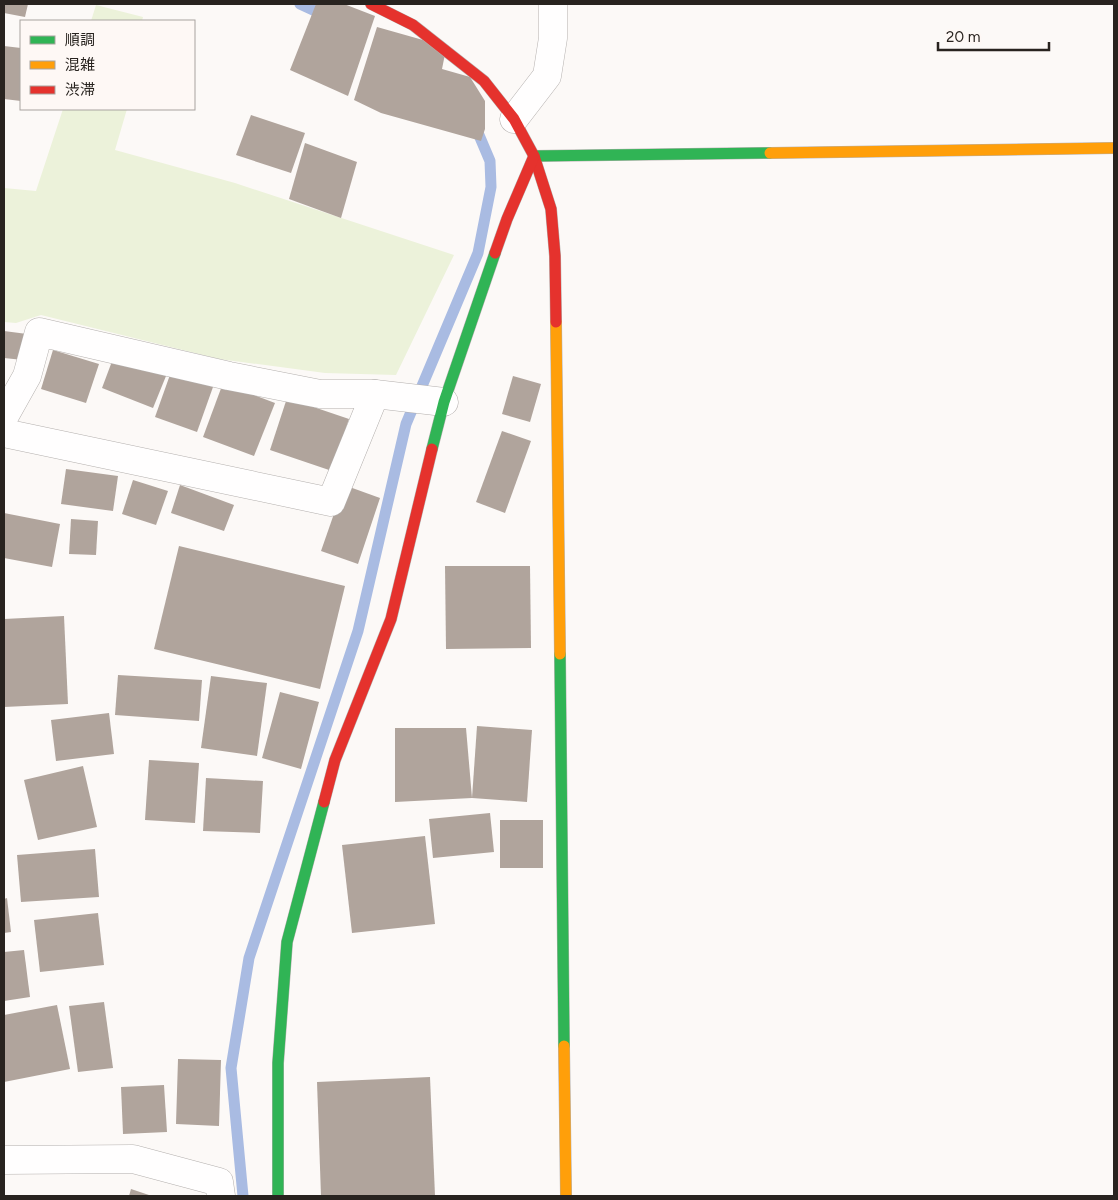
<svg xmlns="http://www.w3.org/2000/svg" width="1118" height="1200" viewBox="0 0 1118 1200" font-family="Figtree,'Noto Sans JP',sans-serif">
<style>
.green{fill:#ecf2da}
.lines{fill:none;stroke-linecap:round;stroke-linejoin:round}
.stream{stroke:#a9bbe2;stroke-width:11}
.building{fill:#b0a49c}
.street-casing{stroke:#b4b0ae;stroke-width:29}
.fast-casing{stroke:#b4b0ae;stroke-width:12}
.slow-casing{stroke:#b4b0ae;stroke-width:12}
.jam-casing{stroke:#b4b0ae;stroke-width:12}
.street{stroke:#fffefe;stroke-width:28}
.fast{stroke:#30b455;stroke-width:11}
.slow{stroke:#ff9f0a;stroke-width:11}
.jam{stroke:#e5322d;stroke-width:11}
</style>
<rect width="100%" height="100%" fill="#fcf9f7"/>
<!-- green -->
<g class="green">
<path d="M96,5l47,12 -1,4h-51z"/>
<path d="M63,109h64l-12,41 120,33 219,72 -58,120 -71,-2 -106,-14 -178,-44 -25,8 -12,-1v-134l32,3z"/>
</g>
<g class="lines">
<!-- stream -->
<g class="stream">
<path d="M300,4l26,12"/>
<path d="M243,1196l-12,-128 18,-110 109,-327 48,-207 72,-171 13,-66 -1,-26 -14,-33"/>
</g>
</g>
<!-- building -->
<g class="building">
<path d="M4,4h24l-3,13 -21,-4z"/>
<path d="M316,4h28l31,12 -27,80 -58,-26z"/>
<path d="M377,27l46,13 22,14 -3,15 28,8 15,24v28l-4,12 -100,-28 -27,-13z"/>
<path d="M4,46l17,2v53l-17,-2z"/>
<path d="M251,115l54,18 -14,40 -55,-18z"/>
<path d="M305,143l52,19 -16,56 -52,-19z"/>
<path d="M4,331l23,3 -4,26 -19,-2z"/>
<path d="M53,350l46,14 -13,39 -45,-14z"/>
<path d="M114,356l52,20 -13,32 -51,-20z"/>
<path d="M171,372l42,15 -16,45 -42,-15z"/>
<path d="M513,376l28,8 -11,38 -28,-8z"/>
<path d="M223,383l52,20 -21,53 -51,-19z"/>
<path d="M287,398l62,21 -17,52 -62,-21z"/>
<path d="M502,431l29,10 -26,72 -29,-11z"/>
<path d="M66,469l52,7 -5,35 -52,-7z"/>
<path d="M133,480l35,11 -12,34 -34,-11z"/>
<path d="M180,485l54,20 -10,26 -53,-18z"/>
<path d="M344,485l36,13 -22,66 -37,-13z"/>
<path d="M4,513l56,11 -8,43 -48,-9z"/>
<path d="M71,519l27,2 -2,34 -27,-1z"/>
<path d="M179,546l166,40 -25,103 -166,-40z"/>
<path d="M445,566h85l1,82 -85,1z"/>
<path d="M64,616l4,88 -64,3v-88z"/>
<path d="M118,675l84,5 -3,41 -84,-6z"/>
<path d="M211,676l56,7 -10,73 -56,-8z"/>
<path d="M280,692l39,10 -18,67 -39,-11z"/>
<path d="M109,713l5,41 -58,7 -5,-41z"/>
<path d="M477,726l55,4 -5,72 -55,-4z"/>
<path d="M395,728h71l6,70 -77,4z"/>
<path d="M149,760l50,3 -4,60 -50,-3z"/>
<path d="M83,766l14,61 -59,13 -14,-60z"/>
<path d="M206,778l57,3 -3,52 -57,-2z"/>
<path d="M490,813l4,39 -61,6 -4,-39z"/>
<rect x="500" y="820" width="43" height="48"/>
<path d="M425,836l10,88 -83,9 -10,-88z"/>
<path d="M95,849l4,48 -78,5 -4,-47z"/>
<path d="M7,898l4,34 -7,1v-34z"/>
<path d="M98,913l6,52 -64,7 -6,-52z"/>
<path d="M24,950l6,47 -26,4v-49z"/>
<path d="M104,1002l9,66 -35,4 -9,-66z"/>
<path d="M57,1005l13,64 -66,13v-67z"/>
<path d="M178,1059l43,1 -2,66 -43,-2z"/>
<path d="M430,1077l5,119h-114l-4,-114z"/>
<path d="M164,1085l3,47 -44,2 -2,-47z"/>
<path d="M131,1189l21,7h-23z"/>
</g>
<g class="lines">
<!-- street casing -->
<g class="street-casing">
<g id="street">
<path d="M514,119l33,-43 6,-38v-34"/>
<path d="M4,417l23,-41 12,-44 190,44 91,18h55l69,8"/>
<path d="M4,433l327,69 44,-108"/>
<path d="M4,1160l129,-1 86,23 2,14"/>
</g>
</g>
<!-- fast casing -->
<g class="fast-casing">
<g id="fast">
<path d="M534,156l236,-3"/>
<path d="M432,449l12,-47 51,-149"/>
<path d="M560,654l4,392"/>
<path d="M278,1196v-133l9,-121 37,-140"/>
</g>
</g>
<!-- slow casing -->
<g class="slow-casing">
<g id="slow">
<path d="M770,153l344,-5"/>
<path d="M556,322l4,332"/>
<path d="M564,1046l2,150"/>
</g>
</g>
<!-- jam casing -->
<g class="jam-casing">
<g id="jam">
<path d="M371,4l42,21 71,56 30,38 20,37 17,53 4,47 1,66"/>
<path d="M495,253l12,-34 27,-63"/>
<path d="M324,802l11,-42 56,-141 41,-170"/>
</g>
</g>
<!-- street -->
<use href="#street" class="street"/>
<!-- fast -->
<use href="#fast" class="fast"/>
<!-- slow -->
<use href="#slow" class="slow"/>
<!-- jam -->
<use href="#jam" class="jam"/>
</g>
<!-- border -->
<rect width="1118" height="1200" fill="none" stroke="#28231f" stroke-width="10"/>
<!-- legend -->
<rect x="20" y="20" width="175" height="90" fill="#fef8f5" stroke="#a8a39f"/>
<rect x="30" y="36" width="25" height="8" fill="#30b455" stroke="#a8a39f"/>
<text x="65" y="45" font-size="15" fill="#28231f">順調</text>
<rect x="30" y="61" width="25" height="8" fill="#ff9f0a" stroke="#a8a39f"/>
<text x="65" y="70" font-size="15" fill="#28231f">混雑</text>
<rect x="30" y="86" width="25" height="8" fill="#e5322d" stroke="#a8a39f"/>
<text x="65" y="95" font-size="15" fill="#28231f">渋滞</text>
<!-- scale -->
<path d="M938 42v8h111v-8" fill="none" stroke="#28231f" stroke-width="2.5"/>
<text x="946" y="42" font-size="15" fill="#28231f" stroke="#fef8f5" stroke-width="4" paint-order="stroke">20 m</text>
</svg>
